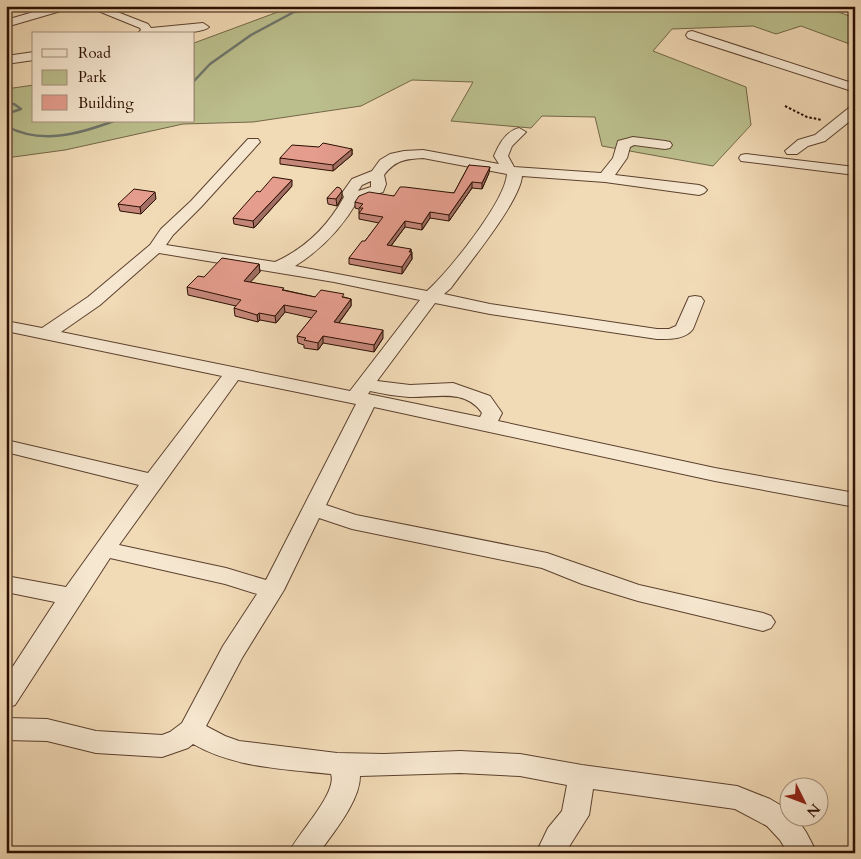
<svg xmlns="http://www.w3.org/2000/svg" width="861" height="859" viewBox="0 0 861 859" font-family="Cardo,serif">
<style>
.green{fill:#bbbf8d;stroke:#736647}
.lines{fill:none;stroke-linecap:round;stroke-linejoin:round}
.stream{stroke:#6e756b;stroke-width:2.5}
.minor-casing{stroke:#5c412e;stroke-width:2}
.path{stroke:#2b0e01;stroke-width:2;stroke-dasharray:2.5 2;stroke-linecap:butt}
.minor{fill:#f6e7d0;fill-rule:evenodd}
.wall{fill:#c5877a;stroke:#2b0e01}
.shaded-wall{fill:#a06e63;stroke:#2b0e01}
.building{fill:#e59d8e;stroke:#2b0e01}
</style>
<rect width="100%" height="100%" fill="#f1dab6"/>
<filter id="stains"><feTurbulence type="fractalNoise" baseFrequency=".004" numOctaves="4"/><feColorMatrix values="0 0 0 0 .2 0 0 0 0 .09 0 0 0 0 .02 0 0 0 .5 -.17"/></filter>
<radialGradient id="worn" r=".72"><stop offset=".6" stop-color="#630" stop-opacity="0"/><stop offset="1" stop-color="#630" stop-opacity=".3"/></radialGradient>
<!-- green -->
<path class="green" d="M294,6h35l15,3 8,-3h484l-6,3 25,9v28l-54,-20 -25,8 -23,-8 -81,3 -19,22 93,36 5,38 -38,41 -111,-20 -7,-29 -53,-1 -11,12 -80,-7 22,-39 -61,-2 -51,26 -108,16 -70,2 -118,26 -59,8v-69l28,-4v36h160v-78z"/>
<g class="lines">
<!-- stream -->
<g class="stream">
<path d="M415,6l58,5 35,-5"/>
<path d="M194,81l16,-17 41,-29 43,-23 48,-6"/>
<path d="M6,103l8,1 7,5 -15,5"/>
<path d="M6,126c35,19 73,8 108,-5"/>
</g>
<!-- minor casing -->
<g class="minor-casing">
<g id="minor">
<path d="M54,6h18l-1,2 -65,19v-7z"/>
<path d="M86,6h16l46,18 3,4 52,-5 6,4c-8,8 -59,7 -72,7l4,-4 -1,-2z"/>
<path d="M692,31l163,53v8l-167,-54 -2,-3 2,-3z"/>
<path d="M34,52v8l-28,4v-8z"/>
<path d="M855,106v11l-30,24 -17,5 -11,8h-10l-2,-3 13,-11 17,-5 35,-28z"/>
<path d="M519,128l7,4 -14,14 -4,10 6,11 87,6 12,-15 5,-17 15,-4 32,4 5,1 2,3 -2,3 -5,1 -31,-4 -4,2 -3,11 -12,17 84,10 5,2 3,3 -3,3 -5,2 -94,-13 -83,-6c-2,26 -54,88 -71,112l-7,6 46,10 167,25h12l7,-3 13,-29 6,-1 6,1 3,4 -11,28c-8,11 -24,10 -36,10l-167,-25 -55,-11 -58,78 33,4 43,-2 37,13 12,17 -4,8 217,47 140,25v14l-140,-26 -341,-74 -48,98 30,10 191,38 92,32 124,28 8,3 4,6 -4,6 -8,3 -125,-30 -56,-17 -40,-16 -190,-39 -33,-11 -35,72 -42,68 -36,68 19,10 14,5 98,12 47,1 76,-3 60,3 62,11 155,21 33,13 17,10 1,7h7l11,16 11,21h-29l-8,-13 -13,-14 -32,-17 -142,-20 -4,26 -24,38h-29l12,-25 14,-17 5,-26 -47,-9 -60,-3 -100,3c0,25 -27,57 -41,77h-30c8,-19 49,-60 42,-79 -47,-5 -96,-6 -138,-30l-5,4 -26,9 -66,-4 -49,-12 -41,-1v-22l41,1 49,12 66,4 8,-3 12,-9 41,-77 34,-52 -32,-10 -115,-26 -95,147 -9,3v-31l49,-75 -49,-10v-16l60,11 73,-102 -133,-33v-12l142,33 74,-97 -216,-45v-10l36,7 46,-31 62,-52 11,-16 30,-28 57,-62h10l2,3 -59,65 -28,28 -7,10 109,17c31,-14 53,-36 69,-65l-2,-4 10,-14 20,-8 8,-11 10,-6 14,-3 19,-1 76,14 -5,-8c5,-12 12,-25 25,-28zM423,158l84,16c-2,28 -58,97 -80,117l-132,-25c27,-17 47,-38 63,-66l25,-8 3,-8 -2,-9c11,-15 22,-16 39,-17zM371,181v6l-13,4 4,-6zM159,253l175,29 86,18 -70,91 -289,-59 39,-27zM238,380l118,24 -90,176 -40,-12 -107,-23zM370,391c13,3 26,5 39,6 26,1 56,-9 73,16l-2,4 -112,-23z"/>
<path d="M746,154l109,13v8l-114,-14 -2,-3 2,-3z"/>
</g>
</g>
<!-- path -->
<path class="path" d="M785,106l22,11 15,3"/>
<!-- minor -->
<use href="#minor" class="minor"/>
</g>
<!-- wall -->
<g class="wall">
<path d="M352,149v6l-19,16 -53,-7v-6z"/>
<path d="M469,165l20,8 -7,16 -10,-1 -23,33 -19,-3 -8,12 -17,-3 -14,19 21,6v7l-10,15 -53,-10v-6l16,-17 14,-18 -20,-4v-10l-4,-1v-6l39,-6 60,-3z"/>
<path d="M292,186l-38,42 -20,-4 -1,-6 27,-26z"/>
<path d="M342,197l-5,9 -9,-2 -1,-6z"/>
<path d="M156,199l-15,15 -21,-3 -2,-7z"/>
<path d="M259,264l1,8 -10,10 34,8 31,7h29l7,2v7l-12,17 44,15 -9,14 -51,-9 -5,7 -14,-2v-3l-6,-2 -1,-7 15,-18 -27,-6 -9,11 -16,-3 -2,2 -23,-6 -1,-8 2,-2 -48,-11 -1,-8z"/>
</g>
<!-- shaded-wall -->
<g class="shaded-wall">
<path d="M352,149v6l-19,16v-6z"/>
<path d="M490,167l-1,6 -7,16v-6z"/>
<path d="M292,180v6l-38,42 -1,-7z"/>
<path d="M472,182v6l-23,33v-6z"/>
<path d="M342,191v6l-5,9 -1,-7z"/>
<path d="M155,192l1,7 -15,15 -1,-7z"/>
<path d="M430,212v6l-8,12v-6z"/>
<path d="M405,221v6l-18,24v-6z"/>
<path d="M411,249l1,10 -10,15v-7z"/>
<path d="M259,264l1,8 -15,16 -1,-7z"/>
<path d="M351,299v7l-17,23v-7z"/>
<path d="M284,305l1,7 -9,11 -1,-7z"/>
<path d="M259,313l1,7 -2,2 -1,-7z"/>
<path d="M383,330v8l-9,14v-7z"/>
<path d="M323,336v7l-5,7v-7z"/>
</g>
<!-- building -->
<g class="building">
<path d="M323,143l29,6 -19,16 -53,-7 12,-13 27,2z"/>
<path d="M469,165l21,2 -8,16 -10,-1 -23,33 -19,-3 -8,12 -17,-3 -18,24 24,4 -2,3h3l-10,15 -53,-9 13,-17h3l18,-24 -24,-4 4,-5h-4l4,-4 -8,-2 4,-6 10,-4 25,4 6,-9h5l49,6z"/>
<path d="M273,177l19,3 -39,41 -20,-3 24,-27 3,1z"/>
<path d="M337,187l3,1 2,3 -6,8 -9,-1z"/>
<path d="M134,189l21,3 -15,15 -22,-3z"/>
<path d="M222,258l37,6 -15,17 40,7 -2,2 33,7 6,-7 23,4 -2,3 9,2 -17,23 49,8 -9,15 -51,-9 -5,7 -14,-3 2,-2 -9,-2 20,-25 -33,-6 -9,11 -16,-3 -2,2 -23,-7 7,-8 -54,-13 11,-11 6,1z"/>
</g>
<!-- margin -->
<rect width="861" height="859" fill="none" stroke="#f1dab6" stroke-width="25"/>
<rect x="8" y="8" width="846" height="844" fill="none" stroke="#2b0e01" stroke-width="2.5"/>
<rect x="12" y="12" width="836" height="834" fill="none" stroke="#2b0e01"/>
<!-- legend -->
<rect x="32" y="32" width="162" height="90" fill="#f6e7d0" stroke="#a5907d"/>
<rect x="42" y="49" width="25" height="8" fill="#f6e7d0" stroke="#a5907d"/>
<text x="78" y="58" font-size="15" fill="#2b0e01">Road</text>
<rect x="42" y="70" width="25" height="15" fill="#bbbf8d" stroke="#a5907d"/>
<text x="78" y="82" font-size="15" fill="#2b0e01">Park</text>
<rect x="42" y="95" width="25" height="15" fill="#e59d8e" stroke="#a5907d"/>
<text x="78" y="108" font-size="15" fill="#2b0e01">Building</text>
<!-- north arrow -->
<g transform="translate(804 802) rotate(132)"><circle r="24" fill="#f6e7d0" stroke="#a5907d"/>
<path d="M0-4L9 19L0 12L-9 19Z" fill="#8f2418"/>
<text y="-8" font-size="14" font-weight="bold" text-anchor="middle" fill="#2b0e01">N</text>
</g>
<rect width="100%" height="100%" filter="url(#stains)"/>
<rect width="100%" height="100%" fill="url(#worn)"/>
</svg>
